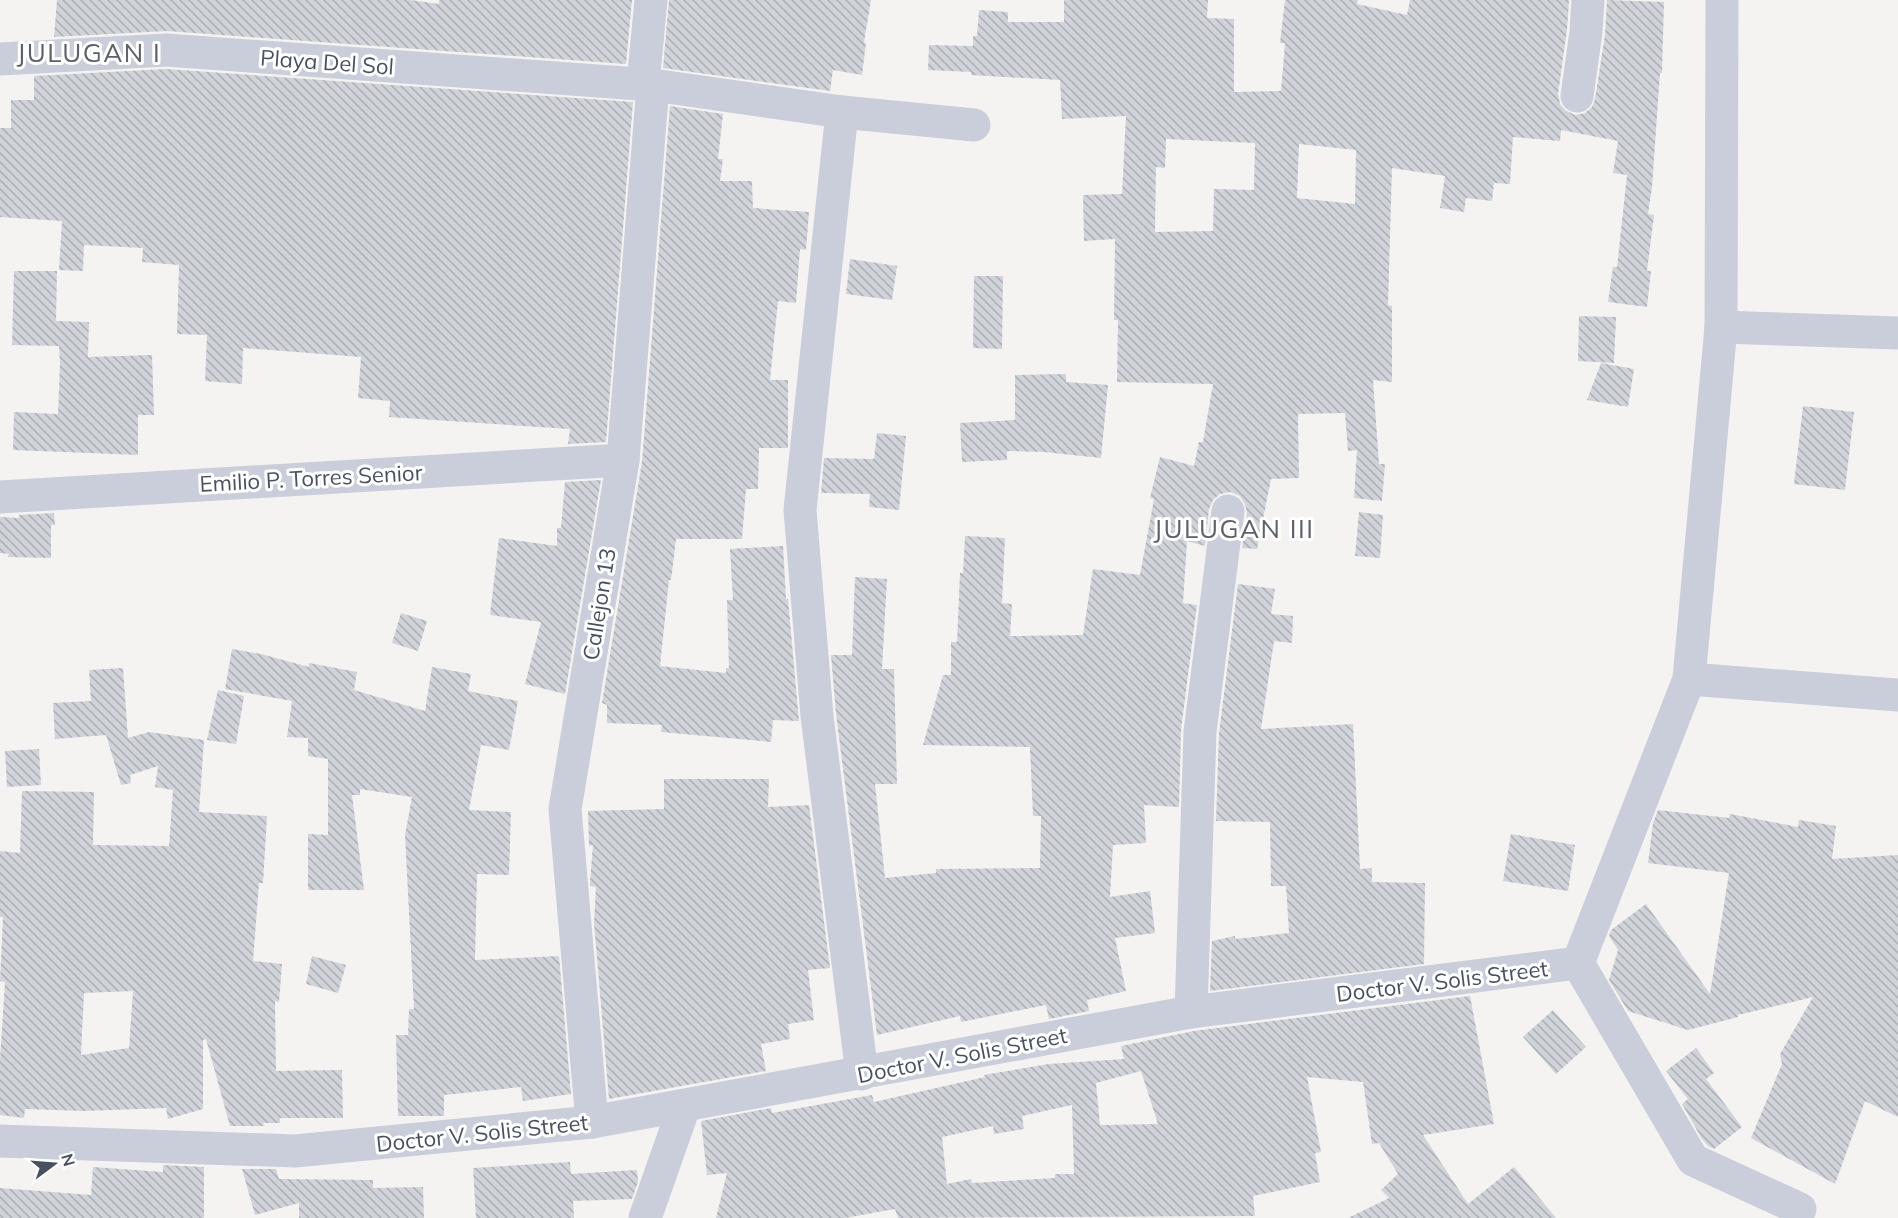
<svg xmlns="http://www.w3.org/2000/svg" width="1898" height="1218" viewBox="0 0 1898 1218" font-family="Mulish,sans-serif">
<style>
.building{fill:url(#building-back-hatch);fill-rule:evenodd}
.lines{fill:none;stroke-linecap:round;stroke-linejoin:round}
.minor{stroke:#c9ceda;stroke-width:33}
.labels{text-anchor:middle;stroke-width:6;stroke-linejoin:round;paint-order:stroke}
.street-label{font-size:22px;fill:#495161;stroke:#fff}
.quarter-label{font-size:26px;letter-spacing:1.5px;fill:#5e6168;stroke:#fff}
</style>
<defs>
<pattern id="building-back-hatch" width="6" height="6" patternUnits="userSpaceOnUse" patternTransform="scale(1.5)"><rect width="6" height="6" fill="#d1d3da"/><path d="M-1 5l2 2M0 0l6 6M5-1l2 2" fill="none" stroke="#acaeb4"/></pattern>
</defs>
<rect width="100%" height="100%" fill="#f5f3f2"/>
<!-- building -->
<g class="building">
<path d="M57,0h354l28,4v-4h193l-6,64 -459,-33 -113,6z"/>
<path d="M669,0h202l-7,42 2,1 -4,32 -29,-5 -3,21 -167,-23z"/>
<path d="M1064,0h144l-1,18 27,1v73l47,-1 4,-48h-5l5,-43h73l-1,4 50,11 3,-15h159l-2,30 -9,64 2,10 5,6 10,5 10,-2 7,-6 3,-8 10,-64 2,-35 57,2 -2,71h-2l-8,114 -4,27 6,1 -7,56h4l-4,36 -39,-5 5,-35h4l10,-92 -14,-2 5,-32 -57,-11 -1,11 -47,-4 -3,47 -16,-1 -2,18 -26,-3 -2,14 -24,-4 5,-32 -53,-8 -4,137 4,1v76l-19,-2 6,84h6l-3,37 -28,-3 3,-48 -9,1 -3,-38 -47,1 1,64 -28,1 -14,70 -15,-1 5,-35 -2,-9 -5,-8 -10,-4 -10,2 -7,6 -4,9 -4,37 -18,-5 -4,62 14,2 -16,125 -2,77 -35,-2 2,38 -33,2 -3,52 40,-6 5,42 -40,5 11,53 -39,9 2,11 -40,8 -3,-14 -85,17 -1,-6 -83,19 -41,-321 -5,-59h21l3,-78 32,2 -5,90h12l3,115h-22l10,94 51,-5v-4l104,-1 1,-52h-8l-3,-69 -107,-2 20,-70h8v-33h6l3,-69h3l2,-37 40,2 -3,65 10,1 -2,32 73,-1 10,-66 47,6 14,-76 -4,-1 10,-41 34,9 5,-24h4l10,-58 -96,-2 1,-62h-4l1,-81 -31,2 -1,-46 39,-1 4,-78 -64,3 -2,-39 -89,-5v-3l-43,-2 1,-25 44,1v-10h4l2,-26 29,2v10h56zM1166,139l89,4 -1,47 -40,-1 -1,42 -58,1 1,-65 9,1zM1299,144l57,6 -1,54 -58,-6z"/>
<path d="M166,69l467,33 -27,340 -38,2 2,-15 -181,-12 1,-16 -32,-3 3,-41 -118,-9 -1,36 -37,-3 2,-46 -30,-1 2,-69 -37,-3 1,-14 -59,-3 -1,26 -24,-1 3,-49 -62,-4v-89h11v-28h23v-24z"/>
<path d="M670,106l53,8 -5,45h5l-3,22h32l1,27 56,4 -3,38 -6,-1 -4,54 -18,-2 -8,79h18v68h-29l-1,41h-12l-4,50h-66l-5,41h-2l-9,86 66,7v-5h3l-2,-68h6l-3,-51 53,-3 3,53h2l11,122 -26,-1 -2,22 -110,-10 1,-7 -55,-2v-18l-5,-2 40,-241z"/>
<path d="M850,259l47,7 -5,34 -46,-6z"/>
<path d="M14,271h43l-1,50 33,1 -1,35 64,-2 2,60h-16v40l-125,-5 1,-38 44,2 2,-50 -1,-18 -47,-1z"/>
<path d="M974,276h29l-1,73 -29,-1z"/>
<path d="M1579,316l37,1 -2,46 -36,-2z"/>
<path d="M1601,363l33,6 -6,38 -41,-7z"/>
<path d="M1066,374v8l42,3 -7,73 -57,-6 -37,-1v9l-45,2 -2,-39 55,-3v-45z"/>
<path d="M1803,406l51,6 -9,78 -51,-6z"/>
<path d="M877,433l29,3 -7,74 -30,-3 1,-13 -49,-1 3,-35 50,1z"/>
<path d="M601,480l-36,214 -40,-10 16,-62 -51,-7 9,-77 58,8v-18h4l4,-46z"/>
<path d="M1359,512l24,3 -3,43 -25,-2z"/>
<path d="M54,513l1,12h-4v33l-43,-1 1,-3 -9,-1v-36l19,1v-3z"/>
<path d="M1238,584l37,5 -4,25 22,2 -1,27 -18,-2 -13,88 92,-5 7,145 12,-1v14l53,1 -1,81 -214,27 2,-50 23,-5v3l54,-6 -3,-47h-15l-1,-64 -54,-1 3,-88z"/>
<path d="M401,613l26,8 -9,30 -26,-8z"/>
<path d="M232,649l29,5 48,13v-4l48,9 -3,18 71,21 7,-44 39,7 -3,17 50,10 -9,49 -28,-5 -12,65 42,2 -2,63 -32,-1 -2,86 84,-4 12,138 -48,7 -2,-14 -77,8v21h-46l-2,-81h12l1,-26h5l-9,-174 7,-38 -52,-8v6h-8l12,95h-56v-56l20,1v-76l-20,-3v-18l-21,-1 5,-36 -67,-12z"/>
<path d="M123,668l5,70 21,-6 55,8 -5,72 68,4 -4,67h-4l-6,78 29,3 -3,38 -4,-1 1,70 66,-1 1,48h-63v5h-17l1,3h-34l-24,-87 -3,1v69l-35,10 -2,-11 -82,3 -59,-2 -1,9 -24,-3v-55l5,-78 -5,-1 3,-64h-3v-66l20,2 2,-62 72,1 -1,53 76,1 4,-56 -18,-3 3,-21 -28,9 1,8 -10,2 -15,-50 -51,4 -2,-36 38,-2 -2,-31zM133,991l-4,57 -48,7 3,-62z"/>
<path d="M218,690l26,6 -8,48 -29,-4z"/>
<path d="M39,749l2,36 -34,2 -2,-36z"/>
<path d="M664,779h105l-1,28 41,-2 21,163 -22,2 6,50 -26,4 2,15 -29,5 5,27 -157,28 -15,-176 2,-36 -6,-1v-4l3,-37 -4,1 -1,-35 76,-2z"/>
<path d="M1658,810l71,8 1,-4 68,13 1,-7 37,6 -4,33 66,-4v262l-33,-16 -30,83 -84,-46 31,-74 -2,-10 33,-57 -75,18v2l-50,13 -60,-19 -19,-31 9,-30 -9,-14 2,-6 35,-26 64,90 19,-121 -81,-10 5,-40z"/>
<path d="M1511,834l64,11 -7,46 -65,-10z"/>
<path d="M312,956l34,9 -8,28 -32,-9z"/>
<path d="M1470,996l24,128 -71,11 45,69 46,-37 42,51h-208l41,-20 -8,-8 17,-16 -19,-31 -7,1 -9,-62 -56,-5 14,75 -6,1 5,29 -67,14 2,20 -357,2 -3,-9 -50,9h-129l11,-45 -20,2 -6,-54 70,-13 1,5 100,-18 2,7 111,-25 -1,-2 65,-11 75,-5 -3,-13 73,-15zM1141,1071l17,53 -58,1 -4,-42zM1072,1105l2,69h-19v4l-83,5 -1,-4 -24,5 -5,-47 51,-11 1,8 30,-5 -2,-13z"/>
<path d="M1553,1010l33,37 -30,27 -33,-37z"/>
<path d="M1696,1048l18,25 -8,6 36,48 -28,22 -6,-3 -6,-7 -20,-35 6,-5 -22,-28z"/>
<path d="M570,1162l1,12 66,-4 1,12 -6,17 -59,2 1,17h-98l-3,-50z"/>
<path d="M163,1165l41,2v51h-204v-30l91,7 2,-28 70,5z"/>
<path d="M242,1169h34l3,10 94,1v8l50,-1 1,31h-125v-15l-44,12z"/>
</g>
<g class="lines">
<!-- minor -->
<g class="minor">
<path d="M0,59l166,-9 487,35 189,27 132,13"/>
<path d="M643,84l8,-84"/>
<path d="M1577,96l9,-64 2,-32"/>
<path d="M842,112l-42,398 17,206 45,358"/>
<path d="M1721,327l177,6"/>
<path d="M0,497l623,-37"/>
<path d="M1689,679l209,16"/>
<path d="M1578,963l111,-284 32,-352 1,-327"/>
<path d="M1191,1012l9,-280 28,-221"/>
<path d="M592,1122l-27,-313 58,-349 30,-375"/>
<path d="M0,1141l295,10 297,-29 599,-110 387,-49 115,197 107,49 -4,9"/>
<path d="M645,1218l39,-111"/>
</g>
</g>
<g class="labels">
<!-- street labels -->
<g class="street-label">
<text transform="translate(327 62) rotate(4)" y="8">Playa Del Sol</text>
<text transform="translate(311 478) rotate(-3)" y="8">Emilio P. Torres Senior</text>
<text transform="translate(599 604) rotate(-81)" y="8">Callejon 13</text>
<text transform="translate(1442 981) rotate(-7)" y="8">Doctor V. Solis Street</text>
<text transform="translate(962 1055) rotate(-11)" y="8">Doctor V. Solis Street</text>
<text transform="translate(482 1133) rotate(-6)" y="8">Doctor V. Solis Street</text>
</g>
<!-- quarter labels -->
<g class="quarter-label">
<text x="89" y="62">JULUGAN I</text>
<text x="1234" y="538">JULUGAN III</text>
</g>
</g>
<!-- north arrow -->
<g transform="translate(54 1164) rotate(74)" stroke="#ffffff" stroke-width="4.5" paint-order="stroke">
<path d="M0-4.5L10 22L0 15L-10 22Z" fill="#495161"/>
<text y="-9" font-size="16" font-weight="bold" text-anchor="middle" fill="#495161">N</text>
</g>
</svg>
